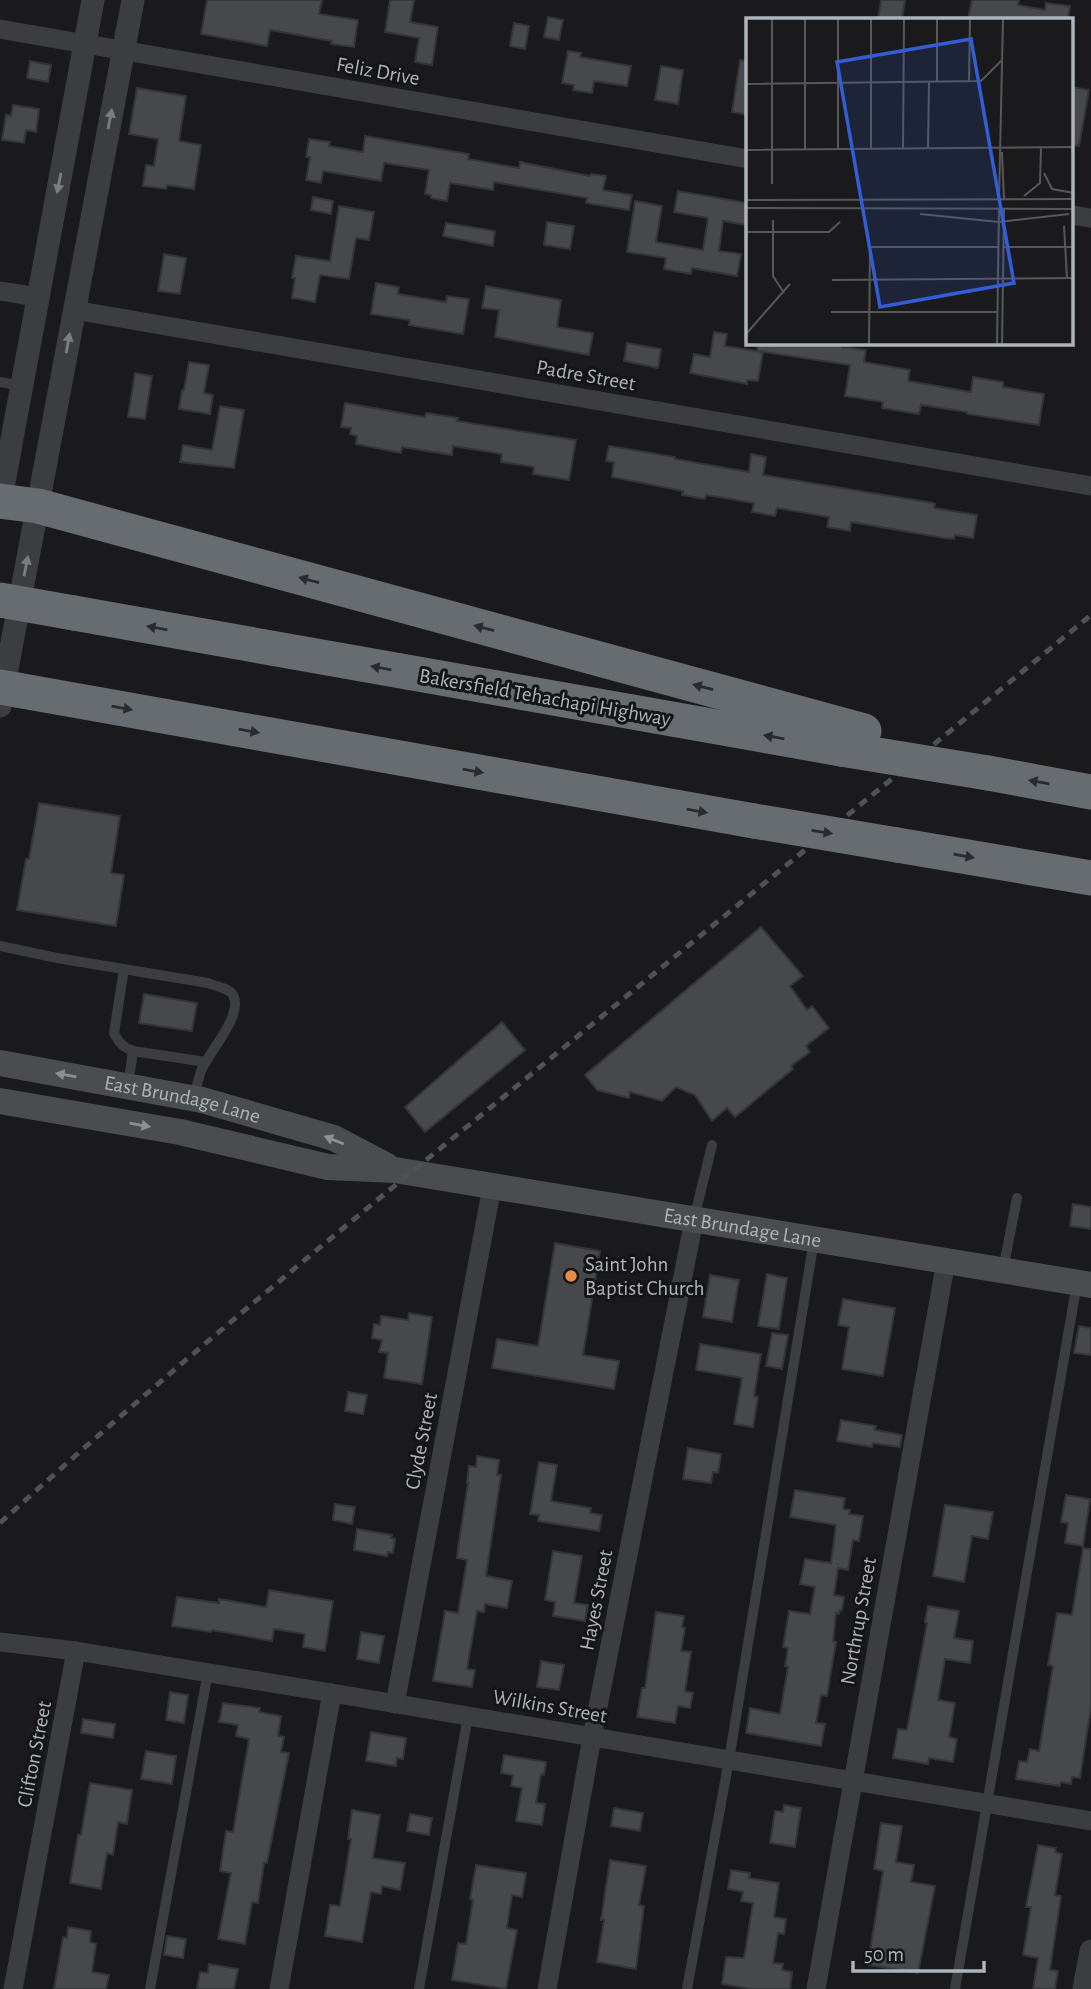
<svg xmlns="http://www.w3.org/2000/svg" width="1091" height="1989" viewBox="0 0 1091 1989" font-family="'Alegreya Sans',sans-serif">
<style>
.building{fill:#47484c;stroke:#343538;stroke-width:2}
.lines{fill:none;stroke-linecap:round;stroke-linejoin:round}
.service{stroke:#3b3d40;stroke-width:10}
.minor{stroke:#3b3d40;stroke-width:19}
.tertiary{stroke:#3b3d40;stroke-width:23}
.secondary{stroke:#494d50;stroke-width:26}
.motorway{stroke:#676c71;stroke-width:35}
.rail{stroke:#4e5255;stroke-width:5;stroke-dasharray:9 7;stroke-linecap:butt}
.motorway-bridge{stroke:#676c71;stroke-width:35}
.oneway{fill:#7a7e83}
.oneway2{fill:#2a2b2e}
.oneway3{fill:#8a9095}
.poi-dot{fill:#e68b48;stroke:#151517;stroke-width:2.5}
.labels{text-anchor:middle;stroke-width:6;stroke-linejoin:round;paint-order:stroke}
.street-label{font-size:21px;fill:#adb4ba;stroke:#151517}
.poi-label{font-size:21px;fill:#adb4ba;stroke:#151517;text-anchor:start}
.inset-road{fill:none;stroke:#55585b;stroke-width:2}
.view{fill:#335dd4;fill-opacity:0.15;stroke:#335dd4;stroke-width:3.5}
.inset-edge{fill:none;stroke:#adb4ba;stroke-width:3.5}
</style>
<rect width="100%" height="100%" fill="#1a1a1c"/>
<!-- building -->
<g class="building">
<path d="M207,0h115l-3,14 39,6 -4,27 -23,-3 1,-3 -62,-11 -3,16 -66,-12z"/>
<path d="M390,0h24l-4,22 28,5 -6,38 -17,-3 4,-24 -34,-6z"/>
<path d="M881,0h24l-3,19h-24z"/>
<path d="M972,0h47l-1,5 27,5 1,-7 24,3 -2,13h-100z"/>
<path d="M548,17l15,3 -4,20 -15,-3z"/>
<path d="M514,23l15,3 -4,23 -15,-3z"/>
<path d="M568,51l13,2 -1,4 51,9 -4,20 -33,-5 -2,12 -19,-3 1,-5 -12,-2z"/>
<path d="M740,60l8,1v54l-16,-3z"/>
<path d="M30,61l21,4 -3,17 -21,-4z"/>
<path d="M661,66l22,4 -5,34 -23,-4z"/>
<path d="M1072,87l17,3 -10,56 -7,-1z"/>
<path d="M137,88l49,8 -7,45 22,4 -7,44 -27,-4 -1,4 -23,-3 3,-21 8,1 4,-27 -29,-5z"/>
<path d="M13,105l26,4 -3,23 -10,-2 -2,13 -22,-3 4,-25 5,1z"/>
<path d="M365,136l104,18 -1,5 51,9 1,-6 70,14 1,-2 15,2 -3,14 29,5 -3,15 -43,-7 1,-5 -93,-16 -1,8 -43,-7 -3,18 -16,-3v-3l-6,-1 4,-24 -45,-7 -3,18 -58,-10 -2,12 -15,-3 4,-23h-4l3,-18 21,3 -1,4 34,6z"/>
<path d="M678,191l70,12 -2,22 -23,-4 -4,30 22,3 -4,22 -45,-8 -1,6 -27,-5 2,-11 -39,-6 8,-51 27,5 -6,36 47,8 5,-32 -34,-6z"/>
<path d="M313,197l20,4 -2,13 -20,-4z"/>
<path d="M339,206l35,6 -5,28 -13,-2 -7,41 -29,-4 -5,27 -23,-4 3,-20h-3l4,-22 34,5z"/>
<path d="M547,222l27,4 -4,23 -26,-4z"/>
<path d="M446,223l49,8 -2,15 -50,-10z"/>
<path d="M164,254l22,4 -6,36 -22,-3z"/>
<path d="M376,283l23,4 -1,7 48,8 1,-6 22,3 -6,35 -54,-9 1,-5 -39,-6z"/>
<path d="M486,286l75,14 -4,27 36,6 -4,22 -94,-18 4,-27 -17,-2z"/>
<path d="M714,332l13,2 -2,12 38,6 -5,29 -11,-1v4l-57,-11 4,-19 16,3z"/>
<path d="M627,343l34,6 -3,19 -34,-7z"/>
<path d="M758,343h84v4l24,3 -2,12 46,8 -2,11 63,11 2,-15 30,5v5l41,7 -5,31 -72,-11v-2l-46,-7 -2,9 -37,-6 1,-6 -38,-6 5,-31 -93,-14z"/>
<path d="M189,362l20,3 -5,28 9,2 -3,19 -31,-5 3,-19h2z"/>
<path d="M135,373l17,3 -7,43 -17,-2z"/>
<path d="M345,403l80,14 1,-4 32,5 -1,3 119,19 -7,40 -36,-6 1,-7 -33,-5 1,-8 -49,-8 -1,9 -50,-8 -1,6 -45,-9 1,-8 -7,-2 1,-6 -10,-1z"/>
<path d="M220,406l24,4 -10,58 -54,-6 3,-17 29,5z"/>
<path d="M609,446l66,11v2l74,13 2,-18 15,3 -3,18 170,28 2,1 -1,4 43,7 -4,23 -18,-3 -1,4 -10,-1 -93,-16 -1,9 -23,-4 2,-10 -52,-9 -2,8 -23,-4 2,-9 -48,-8 -1,4 -23,-4 1,-4 -71,-14 2,-15 -8,-1z"/>
<path d="M39,803l81,13 -9,57 13,2 -8,51 -99,-16 9,-51h3z"/>
<path d="M761,927l42,49 -13,10 17,24 5,-4 17,22 -23,18 4,6 -19,14 2,3 -58,48 -8,-9 -15,13 -17,-26 -19,-8 -14,14 -32,-9 -1,6 -32,-8 -12,-15z"/>
<path d="M144,994l53,9 -5,28 -53,-8z"/>
<path d="M502,1022l23,28 -100,82 -20,-25z"/>
<path d="M1073,1204l18,3v22l-21,-3z"/>
<path d="M555,1243l45,8 -17,104 36,6 -5,28 -122,-21 5,-29 41,7z"/>
<path d="M767,1274l20,4 -8,51 -21,-3z"/>
<path d="M710,1275l29,5 -7,42 -29,-5z"/>
<path d="M843,1299l52,9 -12,68 -41,-7 7,-42 -11,-2z"/>
<path d="M409,1313l23,4 -10,67 -38,-6 4,-25 -9,-1 3,-12 -10,-2 2,-14 6,1 1,-9 27,4z"/>
<path d="M1079,1326l12,2v27l-17,-2z"/>
<path d="M772,1333l16,2 -6,34 -16,-3z"/>
<path d="M700,1344l61,10 -7,42 4,1 -5,30 -19,-3 8,-46 -46,-8z"/>
<path d="M348,1392l19,3 -4,19 -18,-3z"/>
<path d="M841,1420l35,6 -1,4 27,5 -2,12 -27,-4 -1,4 -35,-6z"/>
<path d="M688,1448l33,6 -3,19 -5,-1 -2,11 -28,-4z"/>
<path d="M477,1456l22,4 -2,15h4l-15,101 26,5 -5,27 -22,-4 -1,8 -7,-1 -10,58 8,1 -3,17 -39,-6 12,-70 13,2 9,-53 -10,-2 1,-10 10,-65h-1l2,-17 7,1z"/>
<path d="M539,1462l18,3 -6,36 40,7 -1,5 12,2 -3,16 -61,-10 1,-6 -9,-1z"/>
<path d="M795,1490l50,8 -2,11 7,1 -1,4 14,2 -4,25 -6,-1 -5,30 -10,-2 -4,27 10,2 -2,13h-2l-1,4 -3,-1 -3,28 3,1 -9,54 -6,-1 -5,28 9,1 -4,22 -75,-13 4,-25 30,6 8,-47 -3,-1 3,-18 -5,-1 6,-36 21,3 5,-27 -15,-3 5,-25 26,4 5,-38 -46,-8z"/>
<path d="M1066,1495l24,4 -7,47 -18,-3 3,-20 -7,-1z"/>
<path d="M335,1504l20,3 -3,17 -19,-4z"/>
<path d="M945,1505l48,7 -5,27 -16,-3 -8,46 -31,-6z"/>
<path d="M357,1529l35,6 -1,3 4,1 -2,14 -5,-1 -1,4 -33,-6z"/>
<path d="M1083,1548l8,1v158l-11,71 -8,-1 -1,7 -10,-2 -1,4 -44,-7 3,-18 8,1 3,-13 9,2 14,-85 -5,-1 9,-52 15,2z"/>
<path d="M553,1551l29,5 -8,47 14,2 -3,16 -32,-5 2,-14 -10,-2z"/>
<path d="M269,1590l64,11 -8,50 -22,-4 2,-13 -31,-5 -2,12 -60,-11 -1,2 -39,-6 5,-29 42,6v-4l47,8z"/>
<path d="M928,1606l31,5 -5,27 19,3 -3,22 -25,-4 -7,41 17,3 -6,34 8,2 -4,23 -24,-4 -1,6 -35,-6 5,-29 9,1 20,-107 -2,-1z"/>
<path d="M656,1612l28,4 -2,11 3,1 -4,23 10,1 -6,39 8,2 -3,15 -12,-2 -3,17 -38,-6 5,-29h3z"/>
<path d="M361,1632l23,4 -5,27 -22,-4z"/>
<path d="M541,1661l23,4 -5,25 -22,-3z"/>
<path d="M170,1692l18,3 -4,28 -18,-3z"/>
<path d="M223,1703l37,5 -1,4 22,4 -3,20 6,1 -3,15 8,1 -22,110h-3l-6,40 -6,-1 -7,42 -27,-5 13,-66 -11,-2 6,-40 7,1 16,-93 -13,-3 2,-11 -19,-3z"/>
<path d="M83,1719l32,5 -2,14 -32,-5z"/>
<path d="M371,1732l35,6 -3,21 -6,-1 -1,8 -30,-5z"/>
<path d="M146,1751l30,5 -4,28 -31,-5z"/>
<path d="M504,1755l42,7 -2,13 -3,-1 -5,29 9,1 -3,21 -26,-4 6,-33 -11,-2 2,-11 -12,-2z"/>
<path d="M90,1783l42,7 -5,34 -9,-2 -5,33 -6,-2 -6,36 -31,-6 8,-48h3z"/>
<path d="M784,1805l17,3 -6,39 -25,-4 5,-32 8,1z"/>
<path d="M614,1808l29,5 -3,18 -29,-5z"/>
<path d="M352,1810l28,5 -7,43 32,5 -5,27 -18,-4 -1,8 -10,-2 -9,50 -37,-6 5,-31 10,1 11,-67h-3z"/>
<path d="M410,1814l22,4 -3,17 -22,-4z"/>
<path d="M881,1823l21,3 -6,36 18,3 -3,17 24,4 -17,87 -49,-8 2,-8h-2l14,-86 -9,-2z"/>
<path d="M1038,1845l18,3 -1,4 7,2 -7,41 6,1 -11,74 8,1 -3,18h-22l5,-31 -15,-3 8,-48h-5z"/>
<path d="M610,1860l36,6 -7,39 5,1 -8,63 -39,-7 7,-42h-3z"/>
<path d="M476,1865l50,8 -4,24 -10,-2 -5,33 10,2 -11,59 -54,-9 6,-37 8,1 7,-44 -3,-1z"/>
<path d="M731,1870l19,3 -1,5 30,5 -5,34 12,2 -2,15 -6,-1 -5,30 10,1 -1,6 10,2 -2,17h-39l-29,-5 4,-27 18,1 9,-55 -12,-2 2,-9 -15,-3z"/>
<path d="M68,1927l23,4 -1,11 6,2 -4,28 17,3 -3,14h-52l9,-52 4,1z"/>
<path d="M167,1936l19,3 -3,19 -19,-3z"/>
<path d="M209,1964l29,5 -4,20h-37l3,-17 8,1z"/>
</g>
<g class="lines">
<!-- service -->
<g class="service">
<path d="M0,382l21,4"/>
<path d="M0,946l57,12 151,25c7,3 21,5 25,12 11,20 -25,58 -32,76 -3,9 -5,19 -8,28"/>
<path d="M124,969l-10,64c5,10 9,14 19,18"/>
<path d="M128,1086l5,-35 73,11"/>
<path d="M694,1219l18,-74"/>
<path d="M1003,1270l14,-72"/>
<path d="M150,1989l58,-317"/>
<path d="M419,1989l49,-273"/>
<path d="M687,1989l42,-229 85,-520"/>
<path d="M955,1989l122,-706"/>
</g>
<!-- minor -->
<g class="minor">
<path d="M0,29l748,130"/>
<path d="M1072,215l19,3"/>
<path d="M0,291l37,6"/>
<path d="M74,310l1017,176"/>
<path d="M0,1642l76,9 256,42 759,128"/>
<path d="M395,1704l97,-517"/>
<path d="M13,1989l63,-338"/>
<path d="M279,1989l53,-296"/>
<path d="M547,1989l45,-252 102,-517"/>
<path d="M816,1989l130,-728"/>
</g>
<!-- tertiary -->
<g class="tertiary">
<path d="M0,504l93,-504"/>
<path d="M0,706l133,-706"/>
<path d="M1084,1989l7,-38"/>
</g>
<!-- secondary -->
<g class="secondary">
<path id="s1" d="M0,1063l202,37 132,38 53,28"/>
<path id="s2" d="M0,1101l180,31 148,35 67,3 696,115"/>
</g>
<!-- motorway -->
<g class="motorway">
<path d="M0,501l38,5 826,225"/>
<path d="M74,613l767,136"/>
<path d="M17,690l737,131"/>
<path d="M988,773l103,19"/>
<path d="M897,845l194,33"/>
</g>
<!-- rail -->
<path class="rail" d="M0,1523c169,-153 346,-298 523,-442 189,-155 379,-310 568,-466"/>
<!-- motorway-bridge -->
<g class="motorway-bridge">
<path d="M0,600l74,13"/>
<path d="M0,687l17,3"/>
<path d="M841,749l147,24"/>
<path d="M754,821l143,24"/>
</g>
</g>
<!-- one-way arrows -->
<defs><path id="oneway-solid" d="M-6-.8H1V-3.2L6.5 0L1 3.2V.8H-6Z" transform="scale(1.75)"/></defs>
<g class="oneway">
<use href="#oneway-solid" transform="translate(110 119) rotate(-79)"/>
<use href="#oneway-solid" transform="translate(59 183) rotate(101)"/>
<use href="#oneway-solid" transform="translate(68 343) rotate(-80)"/>
<use href="#oneway-solid" transform="translate(26 566) rotate(-79)"/>
</g>
<g class="oneway2">
<use href="#oneway-solid" transform="translate(309 580) rotate(-165)"/>
<use href="#oneway-solid" transform="translate(157 628) rotate(-170)"/>
<use href="#oneway-solid" transform="translate(484 628) rotate(-165)"/>
<use href="#oneway-solid" transform="translate(381 668) rotate(-170)"/>
<use href="#oneway-solid" transform="translate(703 687) rotate(-165)"/>
<use href="#oneway-solid" transform="translate(122 708) rotate(10)"/>
<use href="#oneway-solid" transform="translate(249 731) rotate(10)"/>
<use href="#oneway-solid" transform="translate(774 737) rotate(-170)"/>
<use href="#oneway-solid" transform="translate(473 771) rotate(10)"/>
<use href="#oneway-solid" transform="translate(1039 782) rotate(-170)"/>
<use href="#oneway-solid" transform="translate(697 811) rotate(10)"/>
<use href="#oneway-solid" transform="translate(822 832) rotate(9)"/>
<use href="#oneway-solid" transform="translate(964 856) rotate(10)"/>
</g>
<g class="oneway3">
<use href="#oneway-solid" transform="translate(66 1075) rotate(-170)"/>
<use href="#oneway-solid" transform="translate(140 1125) rotate(10)"/>
<use href="#oneway-solid" transform="translate(334 1140) rotate(-158)"/>
</g>
<!-- markers -->
<circle class="poi-dot" cx="571" cy="1276" r="7"/>
<g class="labels">
<!-- street labels -->
<g class="street-label">
<text transform="translate(378 71) rotate(10)" y="7">Feliz Drive</text>
<text transform="translate(586 375) rotate(10)" y="7">Padre Street</text>
<text transform="translate(545 697) rotate(10)" y="7">Bakersfield Tehachapi Highway</text>
<text dy="7" stroke="none"><textPath href="#s1" startOffset="186">East Brundage Lane</textPath></text>
<text dy="7" stroke="none"><textPath href="#s2" startOffset="754">East Brundage Lane</textPath></text>
<text transform="translate(421 1441) rotate(-79)" y="7">Clyde Street</text>
<text transform="translate(596 1600) rotate(-79)" y="7">Hayes Street</text>
<text transform="translate(858 1621) rotate(-80)" y="7">Northrup Street</text>
<text transform="translate(550 1706) rotate(10)" y="7">Wilkins Street</text>
<text transform="translate(34 1754) rotate(-79)" y="7">Clifton Street</text>
</g>
<!-- poi labels -->
<g class="poi-label">
<text x="585" y="1271">Saint John<tspan x="585" dy="24">Baptist Church</tspan></text>
</g>
</g>
<!-- overview -->
<g transform="translate(746 18)">
<rect width="327" height="327" fill="#1a1a1c"/>
<path class="inset-road" d="M191,64v-63M223,64l1,-63M0,66l235,-3 21,-21M157,130l1,-129M182,130l1,-66M59,131v-130M92,131v-130M125,131v-130M0,132l328,-3M256,134l2,48M298,155l8,16 22,4M26,166v-165M278,178l16,-13 1,-36M0,182l328,-1M253,182l4,-181M0,190l328,1M174,196l79,8 70,-8M27,202v56l11,17M318,208l3,52M0,214h83l11,-10M257,229h71M86,262l242,-2M85,294h167M0,316l44,-50M123,327l1,-98h128M251,327l2,-136M256,327l2,-136"/>
<path class="view" d="M225,21l43,244 -134,24 -43,-245z"/>
<rect width="327" height="327" class="inset-edge"/>
</g>
<!-- scale -->
<path d="M853 1961v10h131v-10" fill="none" stroke="#adb4ba" stroke-width="3.5"/>
<text x="864" y="1961" font-size="21" fill="#adb4ba" stroke="#151517" stroke-width="5" paint-order="stroke">50 m</text>
</svg>
